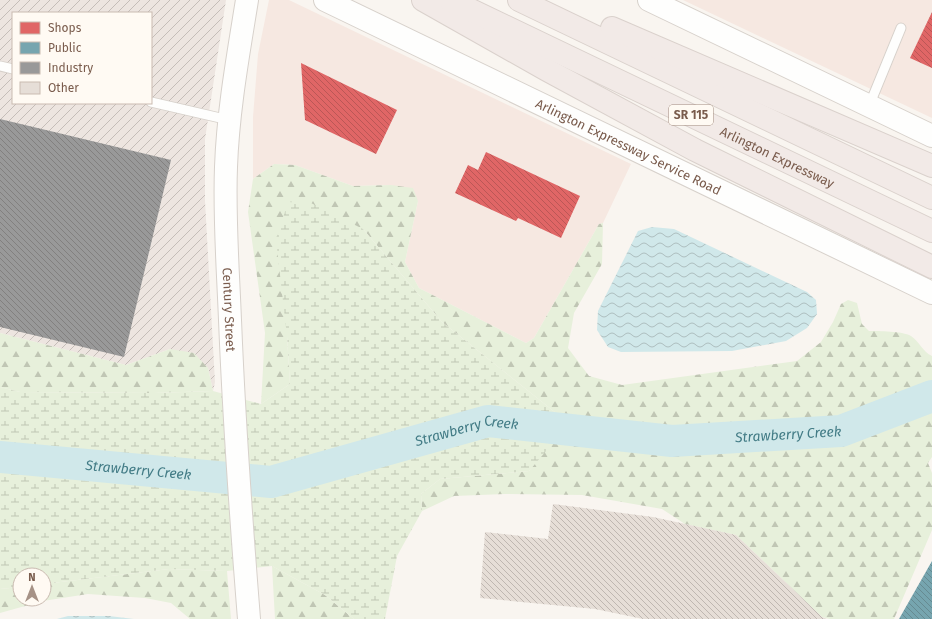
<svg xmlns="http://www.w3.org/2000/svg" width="932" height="619" viewBox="0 0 932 619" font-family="'Fira Sans',sans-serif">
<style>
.commercial{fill:#f6e8e1}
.industrial{fill:url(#industrial-furrows);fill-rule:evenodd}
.forest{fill:url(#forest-firs)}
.wetland{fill:url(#wetland-marsh)}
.water{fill:url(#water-waves)}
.shops{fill:url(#shops-back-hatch)}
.public{fill:url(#public-back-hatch)}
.industry{fill:url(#industry-back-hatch)}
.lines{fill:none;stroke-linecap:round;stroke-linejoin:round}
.river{stroke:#d0e8ea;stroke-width:32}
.building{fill:url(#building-back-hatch)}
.service-casing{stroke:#d7d1cb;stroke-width:11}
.tertiary-casing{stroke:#d7d1cb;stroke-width:24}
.motorway-casing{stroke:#dad1cc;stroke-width:24}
.service{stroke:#fefefd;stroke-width:9}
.tertiary{stroke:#fefefd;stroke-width:22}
.motorway{stroke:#f2eae7;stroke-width:22}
.labels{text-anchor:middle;stroke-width:4;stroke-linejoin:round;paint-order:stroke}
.shield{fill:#fffaf3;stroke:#a28b7f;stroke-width:1}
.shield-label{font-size:12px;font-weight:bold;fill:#7a5c4d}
.street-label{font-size:13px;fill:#7a5c4d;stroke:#fffaf3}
.water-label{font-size:14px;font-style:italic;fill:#437c86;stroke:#fffaf3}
</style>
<defs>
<pattern id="industrial-furrows" width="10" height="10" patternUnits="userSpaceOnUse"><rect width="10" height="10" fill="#ede5e0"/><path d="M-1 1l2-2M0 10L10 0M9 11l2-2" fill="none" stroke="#c5bdb8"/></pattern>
<pattern id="forest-firs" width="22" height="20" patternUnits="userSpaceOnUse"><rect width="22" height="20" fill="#e7f0db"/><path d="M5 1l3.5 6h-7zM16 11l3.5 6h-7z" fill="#c0c6b4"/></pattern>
<pattern id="wetland-marsh" width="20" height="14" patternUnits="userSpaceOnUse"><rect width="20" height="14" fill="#e7f0db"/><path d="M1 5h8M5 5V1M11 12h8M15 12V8" fill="none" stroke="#c0c6b4"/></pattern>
<pattern id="water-waves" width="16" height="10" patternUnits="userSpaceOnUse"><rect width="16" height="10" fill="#d0e8ea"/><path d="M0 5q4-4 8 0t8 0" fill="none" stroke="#aebfc0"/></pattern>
<pattern id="shops-back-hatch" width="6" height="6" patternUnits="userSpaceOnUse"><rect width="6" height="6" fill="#e06666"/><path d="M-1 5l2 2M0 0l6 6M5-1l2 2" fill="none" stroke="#bb5756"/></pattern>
<pattern id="public-back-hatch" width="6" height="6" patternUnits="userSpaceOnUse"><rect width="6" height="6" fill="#76a5af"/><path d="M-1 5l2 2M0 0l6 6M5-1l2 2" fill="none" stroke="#668a91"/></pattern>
<pattern id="industry-back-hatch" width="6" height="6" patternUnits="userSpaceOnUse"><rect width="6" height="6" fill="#999"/><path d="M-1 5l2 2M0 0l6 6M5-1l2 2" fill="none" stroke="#82807f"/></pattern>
<pattern id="building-back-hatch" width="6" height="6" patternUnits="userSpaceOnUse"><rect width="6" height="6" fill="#e6ded7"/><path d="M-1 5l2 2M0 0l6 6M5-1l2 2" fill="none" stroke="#bfb7b1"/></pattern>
</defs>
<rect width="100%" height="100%" fill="#f9f5f0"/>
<!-- commercial -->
<g class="commercial">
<path d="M269,0h20l342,164 -28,59 -4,1 -65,114 -8,5 -107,-55 -14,-26 13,-61 -27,-16 -38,1 -58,-21 -21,-1 -21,15v-62l5,-63z"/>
<path d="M683,0h249v118z"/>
</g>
<!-- industrial -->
<path class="industrial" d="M0,0h226l-21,139v62l10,181 -2,9 -5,-23 -38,-19 -44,16 -126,-32zM13,13h138v90h-138z"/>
<!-- forest -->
<g class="forest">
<path d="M274,164l21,1 58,21 38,-1 22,3 5,13 -13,61 14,26 107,55 8,-5 65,-114 4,-1 -1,41 -28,49 -6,35 21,28 33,9 175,-24 24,-19 12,-20 8,-18 7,-4 9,3 5,21 7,7c10,0 33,0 42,5 8,5 12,16 21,20v101l-4,6 4,10v57l-38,89h-64l-8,-2 -86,-82 -51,-11 -23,-15 -80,-14 -77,-1 -51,2 -32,15 -1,-17 19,-15 89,-8 37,-50 -124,-99 -79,-93 -76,107 3,48 -29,20 4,-71 -17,-121 5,-33z"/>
<path d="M0,333l126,32 44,-16 24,4 14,15 5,23 -59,2 -134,-1 -20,-5z"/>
<path d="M272,566l53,29 29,24h-79z"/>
<path d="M169,569l58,2 4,48h-41l-19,-16 -26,-5 -57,-4 -45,7 -43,12v-24l20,-2v12h24v-15z"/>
</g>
<!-- wetland -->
<path class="wetland" d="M288,202l23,1 52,26 79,93 124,99 -1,8 -36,42 -89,8 -19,15 1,17 -25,45 -12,63h-31l-29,-24 -53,-29 -45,5 -58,-2 -125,15v-9h-24v12l-20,2v-202l20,5 134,1 59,-2 48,13 29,-20 -3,-48 -11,-96z"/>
<!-- water -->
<g class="water">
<path d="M652,227l22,2 133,63 9,8 1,14 -10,14 -21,13 -54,10 -111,1 -13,-5 -11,-17 1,-19 40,-80z"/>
<path d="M68,616h41l25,3h-77z"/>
</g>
<!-- shops -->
<g class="shops">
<path d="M932,12v56l-22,-10z"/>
<path d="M301,63l96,47 -21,44 -71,-34z"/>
<path d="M486,152l94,44 -19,42 -43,-20 -2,3 -61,-28 13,-28 10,5z"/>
</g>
<!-- public -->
<path class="public" d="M932,561v58h-33z"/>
<!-- industry -->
<path class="industry" d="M0,119l171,41 -47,197 -124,-30z"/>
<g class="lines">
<!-- river -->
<path class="river" id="s1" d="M0,457l271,25 217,-61 184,20 169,-10 91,-35"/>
</g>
<!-- building -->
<path class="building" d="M553,504l100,13 83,18 86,82 5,2h-184l-48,-10 -115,-11 5,-66 63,7z"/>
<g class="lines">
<!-- service casing -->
<g class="service-casing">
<g id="service">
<path d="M0,66l13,3"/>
<path d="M151,102l78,18"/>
<path d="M869,106l32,-78"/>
</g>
</g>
<!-- tertiary casing -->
<g class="tertiary-casing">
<g id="tertiary">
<path id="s2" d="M247,0c-9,56 -19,111 -21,167 -2,51 2,102 4,153 4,100 11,199 19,299"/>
<path id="s3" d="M325,0l607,293"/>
<path d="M649,0l283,136"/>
</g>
</g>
<!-- motorway casing -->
<g class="motorway-casing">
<g id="motorway">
<path d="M423,0l124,70 148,80 237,117"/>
<path id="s4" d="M450,0l482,231"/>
<path d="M519,0l413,198"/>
<path d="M612,28l320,138"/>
</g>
</g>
<!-- service -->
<use href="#service" class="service"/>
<!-- tertiary -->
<use href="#tertiary" class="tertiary"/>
<!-- motorway -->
<use href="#motorway" class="motorway"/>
</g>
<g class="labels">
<!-- shield labels -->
<rect class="shield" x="669" y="105" width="44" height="20" rx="3"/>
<g class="shield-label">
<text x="691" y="119">SR 115</text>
</g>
<!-- street labels -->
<g class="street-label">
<text dy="5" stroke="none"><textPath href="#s3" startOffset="337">Arlington Expressway Service Road</textPath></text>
<text dy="5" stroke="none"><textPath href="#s4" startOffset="363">Arlington Expressway</textPath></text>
<text dy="5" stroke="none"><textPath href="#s2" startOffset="311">Century Street</textPath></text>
</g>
<!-- water labels -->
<g class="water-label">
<text dy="5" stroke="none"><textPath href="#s1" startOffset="799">Strawberry Creek</textPath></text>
<text dy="5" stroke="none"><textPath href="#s1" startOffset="475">Strawberry Creek</textPath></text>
<text dy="5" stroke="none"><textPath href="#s1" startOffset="139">Strawberry Creek</textPath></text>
</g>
</g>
<!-- legend -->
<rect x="12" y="12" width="140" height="92" fill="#fffaf3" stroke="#cabbb1"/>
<rect x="20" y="22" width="20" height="12" fill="#e06666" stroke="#cabbb1"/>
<text x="48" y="32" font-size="12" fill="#7a5c4d">Shops</text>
<rect x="20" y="42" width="20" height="12" fill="#76a5af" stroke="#cabbb1"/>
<text x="48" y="52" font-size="12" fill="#7a5c4d">Public</text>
<rect x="20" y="62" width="20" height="12" fill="#999999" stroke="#cabbb1"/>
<text x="48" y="72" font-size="12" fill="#7a5c4d">Industry</text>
<rect x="20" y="82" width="20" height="12" fill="#e6ded7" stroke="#cabbb1"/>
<text x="48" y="92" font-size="12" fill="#7a5c4d">Other</text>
<!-- north arrow -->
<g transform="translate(32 587)"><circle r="19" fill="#fffaf3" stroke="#cabbb1"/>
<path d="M0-3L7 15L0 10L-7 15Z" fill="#a69286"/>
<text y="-6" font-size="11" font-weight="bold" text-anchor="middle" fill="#7a5c4d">N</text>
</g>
</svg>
